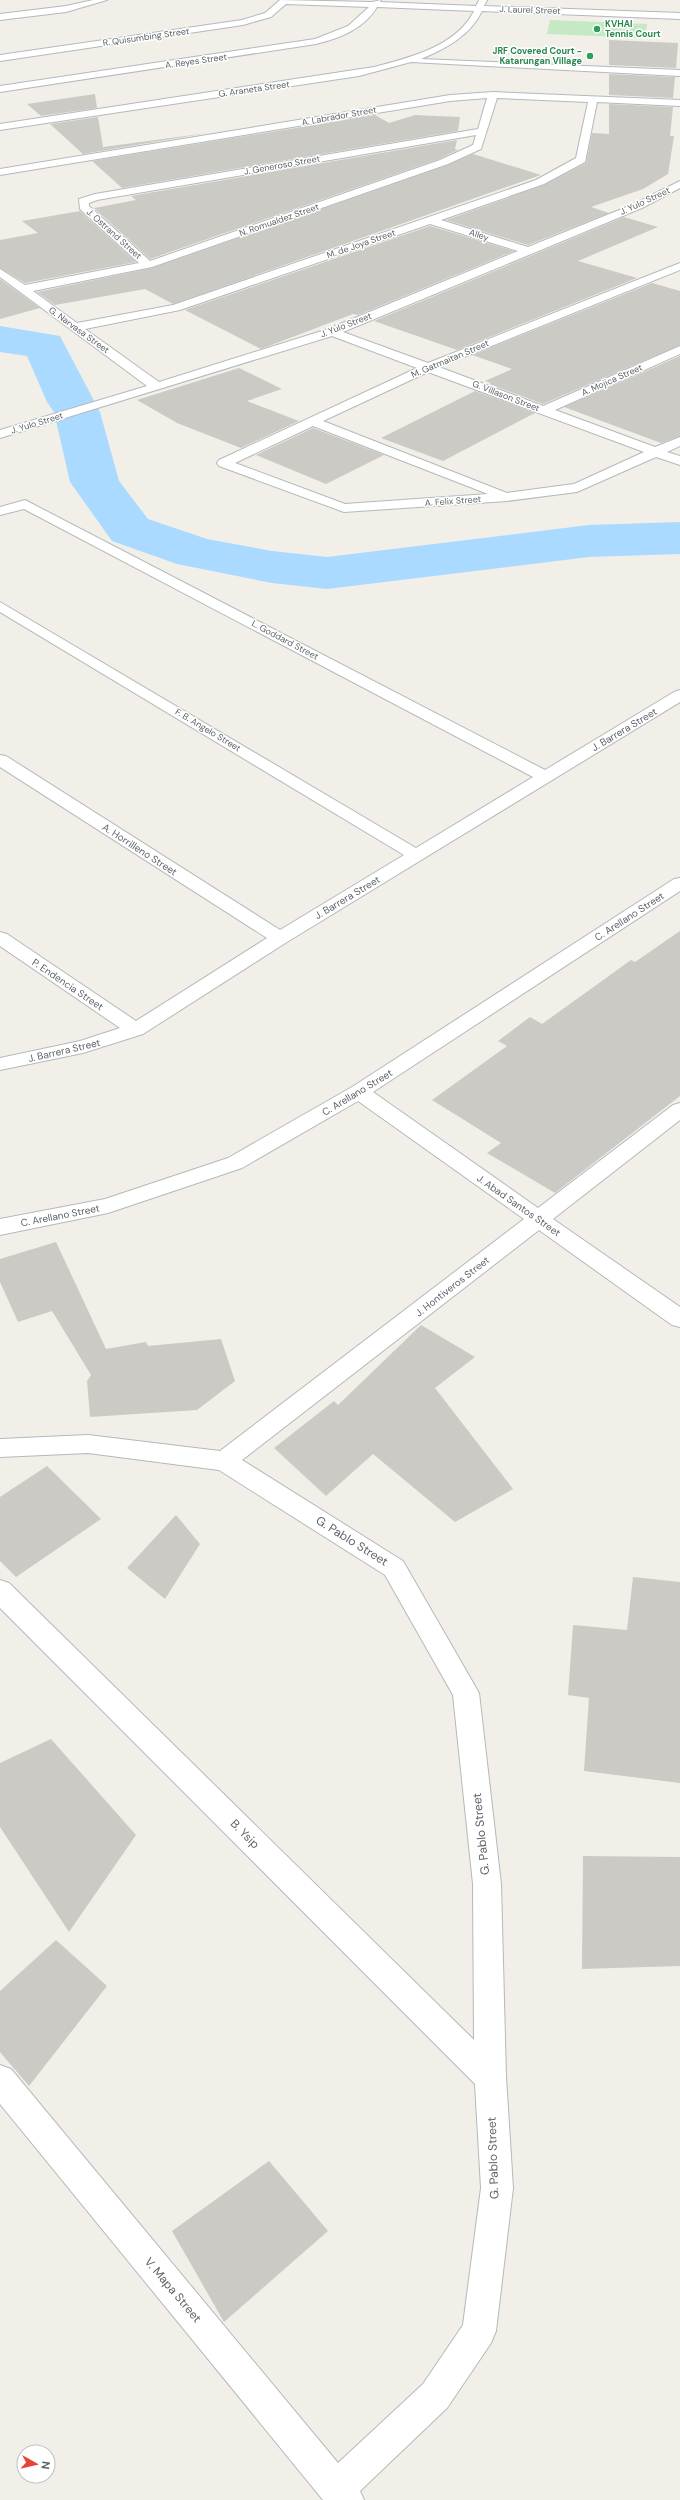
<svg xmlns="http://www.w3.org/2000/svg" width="680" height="2500" viewBox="0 0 680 2500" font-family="'DM Sans',sans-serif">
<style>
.green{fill:#c5e8c5}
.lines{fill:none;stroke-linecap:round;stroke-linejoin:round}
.river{fill:#aadaff;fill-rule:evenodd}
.building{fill:#cccac5}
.minor-casing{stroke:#b5b8bc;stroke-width:2}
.minor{fill:#fff;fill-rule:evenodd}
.leisure-dot{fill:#2e9e5b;stroke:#fff;stroke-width:1.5}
.labels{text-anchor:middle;stroke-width:3;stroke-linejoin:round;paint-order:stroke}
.far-street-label{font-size:9px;fill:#5f6368;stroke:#fff}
.far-leisure-label{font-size:9px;font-weight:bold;fill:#27864d;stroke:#fff;text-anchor:start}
.street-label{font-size:10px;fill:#5f6368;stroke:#fff}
.near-street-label{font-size:12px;fill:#5f6368;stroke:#fff}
</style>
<rect width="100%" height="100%" fill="#f1efe8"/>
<!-- green -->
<path class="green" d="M550,20l97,4 -2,14 -98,-4z"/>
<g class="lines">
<!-- river -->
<path class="river" d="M0,326l60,10 40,76 19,69 29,38 59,20 65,12 55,6 262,-32 91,-3v32l-91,3 -262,32 -55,-6 -95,-19 -65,-23 -42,-59 -16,-70 -7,-10 -20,-46 -27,-4z"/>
</g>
<!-- building -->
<g class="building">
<path d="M609,40l69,3 -2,25 -67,-3z"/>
<path d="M609,74l66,3 -2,21 -64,-3z"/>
<path d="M95,94l2,14 -56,8 -14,-12z"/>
<path d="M609,104l64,3 -3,29h4l-6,38 -25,15 -52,18 18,6 -81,32 -82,-25 98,-35 42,-22 6,-30 17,1z"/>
<path d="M375,115l14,8 26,-8 45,2 -2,14 -336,57 -30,-27z"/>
<path d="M98,117l5,30 105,-14 -125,21 -33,-30z"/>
<path d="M457,140l-2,9 3,1 -19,9 -289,100 -56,-51 42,-8 -5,-4z"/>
<path d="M473,154l68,21 -368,129 -28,-15 -90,16 -18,-13 115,-24 296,-103z"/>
<path d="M80,211l56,51 -111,21 -25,-15v-28l38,-7 -16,-12z"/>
<path d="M624,217l34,10 -80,34 59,17 -180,72 -83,-29z"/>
<path d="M430,226l84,25 -156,64 -5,-1 -92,35 -76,-39z"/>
<path d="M0,279l40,29 -40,11z"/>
<path d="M652,283l28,8v54l-137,59 -54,-20 2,-1 -6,-2 27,-12 -40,-14z"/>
<path d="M680,356v80l-19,7 -97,-36z"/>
<path d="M239,368l43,21 -35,12 52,20 -58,27 -64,-25 -40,-23z"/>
<path d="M475,391l60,22 -92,48 -62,-23z"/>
<path d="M313,428l71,27 -58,29 -70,-29z"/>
<path d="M680,931v165l-125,97 -68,-40 14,-10 -69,-43 75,-54 -9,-5 32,-24 12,7 89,-64 4,2z"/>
<path d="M56,1242l50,107 40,-7 2,4 73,-7 14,42 -38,29 -107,7 -3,-36 4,-6 -39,-64 -34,11 -18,-40v-23z"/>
<path d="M421,1325l54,32 -40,31 78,101 -58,33 -82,-68 -47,42 -52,-48 60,-47 4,4z"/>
<path d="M47,1466l54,53 -85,58 -16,-16v-64z"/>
<path d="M176,1515l24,29 -35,55 -38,-31z"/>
<path d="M633,1577l47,5v201l-96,-12 5,-73 -21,-3 5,-70 54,5z"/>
<path d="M51,1739l85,96 -67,97 -69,-105v-64z"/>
<path d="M583,1856l97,1v109l-98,3z"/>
<path d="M56,1940l51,46 -78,100 -29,-34v-61z"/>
<path d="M269,2161l59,70 -104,91 -52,-91z"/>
</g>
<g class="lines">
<!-- minor casing -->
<g class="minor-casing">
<g id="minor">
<path d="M93,0h14l-41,12 -66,8v-6l66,-8z"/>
<path d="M280,0l92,2 9,-2 -1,2 96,4 3,-6h8l-3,6 196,7v6l-198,-8c-12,25 -37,38 -61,48l259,11v6l-269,-14 -52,14 -359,54v-6l374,-57c35,-9 83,-21 100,-56l-97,-4c-13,22 -37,31 -61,37l-316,48v-6l315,-47 33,-13 21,-19 -83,-3 -15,13 -28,8 -243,36v-6l242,-35 23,-7z"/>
<path d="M493,92l187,8v6l-83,-4 -12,60 -41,22 -103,36 87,27 106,-43 46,-23v7l-38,20 -299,124 85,31 252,-100v7l-241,97 104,39 137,-60v8l-125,56 100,37 25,-10v9l-13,6 13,4v9l-24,-8 -79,35 -70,9 -163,11 -125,-46 -2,-3 2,-3 198,-92 -85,-32 -332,102v-8l147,-44 -147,-109v-8l25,16 114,-22 -59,-54 -1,-10 16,-5 383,-65 9,-31 -37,3 -450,74v-6l450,-74zM497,98l91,4 -12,56 -40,22 -363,125 -96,18 -44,-32 119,-24 296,-103 33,-15zM476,135l-3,10 -33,15 -290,101 -61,-55v-3l8,-3zM430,224l88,27 -190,78 -169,53 -74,-53 95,-19zM428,372l216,80 -70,32 -67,9 -184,-72zM313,426l175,68 -143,10 -110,-41z"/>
<path d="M25,500l520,270 129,-78 6,-2v12l-393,240 -144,92 -60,19 -83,17v-12l80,-17 40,-13 -120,-82v-14l7,2 129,87 131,-83 -267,-171v-12l6,1 274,174 124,-75 -404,-243v-10l416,246 117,-71 -509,-268 -24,6v-8z"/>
<path d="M680,878v13l-307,201 165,116 135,-103 7,-2v17l-127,99 127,88v20l-8,-2 -133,-95 -297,230 161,101 76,132 22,191 5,193 7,111 -17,143 -5,12 -44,65 -87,83 4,9h-41l-323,-396v-39l11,4 327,394 85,-79 40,-59 18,-137 -6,-104 -475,-476v-28l9,3 465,457 -1,-156 -20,-189 -68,-120 -166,-105 -131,-17 -88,4v-18l88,-4 132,16 304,-232 -166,-118 -116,67 -134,45 -108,22v-16l105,-20 123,-41 124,-71 322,-208z"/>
</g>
</g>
<!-- minor -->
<use href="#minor" class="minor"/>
</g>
<!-- markers -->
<g class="leisure-dot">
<circle cx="597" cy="29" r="4"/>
<circle cx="590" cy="56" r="4"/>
</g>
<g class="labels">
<!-- far-street labels -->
<g class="far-street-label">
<text transform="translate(530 10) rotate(2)" y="3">J. Laurel Street</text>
<text transform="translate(146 37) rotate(-8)" y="3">R. Quisumbing Street</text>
<text transform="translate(196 61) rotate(-8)" y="3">A. Reyes Street</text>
<text transform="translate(254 89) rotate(-8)" y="3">G. Araneta Street</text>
<text transform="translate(339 116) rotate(-10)" y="3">A. Labrador Street</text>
<text transform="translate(282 165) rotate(-10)" y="3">J. Generoso Street</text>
<text transform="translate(645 201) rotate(-25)" y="3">J. Yulo Street</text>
<text transform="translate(279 220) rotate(-19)" y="3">N. Romualdez Street</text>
<text transform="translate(114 234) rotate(42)" y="3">J. Ostrand Street</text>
<text transform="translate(479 235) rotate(18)" y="3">Alley</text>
<text transform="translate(361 244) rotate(-19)" y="3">M. de Joya Street</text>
<text transform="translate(346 325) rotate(-21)" y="3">J. Yulo Street</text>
<text transform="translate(79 330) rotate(36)" y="3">G. Narvasa Street</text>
<text transform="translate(450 359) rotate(-23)" y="3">M. Gatmaitan Street</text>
<text transform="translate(612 380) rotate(-24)" y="3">A. Mojica Street</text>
<text transform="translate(506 396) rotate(21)" y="3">G. Villason Street</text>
<text transform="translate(37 423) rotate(-17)" y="3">J. Yulo Street</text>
<text transform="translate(453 501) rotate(-4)" y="3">A. Felix Street</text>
<text transform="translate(285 640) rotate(28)" y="3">L. Goddard Street</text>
<text transform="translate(208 730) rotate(31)" y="3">F. B. Angelo Street</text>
</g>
<!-- far-leisure labels -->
<g class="far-leisure-label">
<text x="605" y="27">KVHAI<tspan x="605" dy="10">Tennis Court</tspan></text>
<text x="582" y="54" text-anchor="end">JRF Covered Court -<tspan x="582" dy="10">Katarungan Village</tspan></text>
</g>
<!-- street labels -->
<g class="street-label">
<text transform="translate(624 729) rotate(-31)" y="4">J. Barrera Street</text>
<text transform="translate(140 849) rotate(33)" y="4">A. Horrilleno Street</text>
<text transform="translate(347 897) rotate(-31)" y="4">J. Barrera Street</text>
<text transform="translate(629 916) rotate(-33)" y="4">C. Arellano Street</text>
<text transform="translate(68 984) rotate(34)" y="4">P. Endencia Street</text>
<text transform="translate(64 1050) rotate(-13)" y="4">J. Barrera Street</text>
<text transform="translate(357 1092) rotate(-31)" y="4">C. Arellano Street</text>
<text transform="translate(519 1205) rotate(35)" y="4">J. Abad Santos Street</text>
<text transform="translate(60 1215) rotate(-11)" y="4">C. Arellano Street</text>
<text transform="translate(452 1286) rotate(-38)" y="4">J. Hontiveros Street</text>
</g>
<!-- near-street labels -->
<g class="near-street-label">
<text transform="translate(352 1541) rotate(32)" y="4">G. Pablo Street</text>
<text transform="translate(245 1834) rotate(45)" y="4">B. Ysip</text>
<text transform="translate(481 1834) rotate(-96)" y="4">G. Pablo Street</text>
<text transform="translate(493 2158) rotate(-92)" y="4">G. Pablo Street</text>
<text transform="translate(173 2290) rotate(50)" y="4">V. Mapa Street</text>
</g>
</g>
<!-- north arrow -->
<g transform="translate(36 2464) rotate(98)"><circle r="19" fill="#ffffff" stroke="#bfc1c3"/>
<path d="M0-3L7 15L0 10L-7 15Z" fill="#ea4335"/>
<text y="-6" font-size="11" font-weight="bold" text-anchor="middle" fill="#5f6368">N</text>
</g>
</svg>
